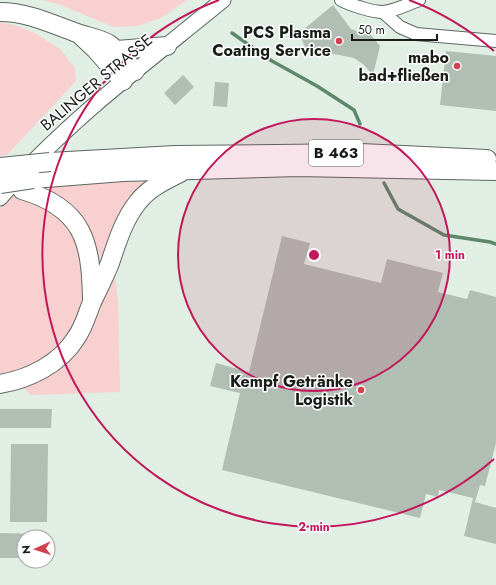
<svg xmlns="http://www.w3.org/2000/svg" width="496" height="585" viewBox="0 0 496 585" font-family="Jost,sans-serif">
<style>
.green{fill:#f7d0cf}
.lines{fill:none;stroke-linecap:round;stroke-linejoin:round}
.stream{stroke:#5e886b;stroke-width:3.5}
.building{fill:#b1beb4}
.minor-casing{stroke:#5c685f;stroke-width:14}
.major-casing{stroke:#5c685f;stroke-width:17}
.highway-casing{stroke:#5c685f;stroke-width:20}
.minor{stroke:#fff;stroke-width:12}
.major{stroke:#fff;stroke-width:15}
.highway{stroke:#fff;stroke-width:18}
.highway-bridge-casing{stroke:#5c685f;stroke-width:20;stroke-linecap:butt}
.highway-bridge{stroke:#fff;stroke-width:18}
.ring{fill:none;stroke:#c2185b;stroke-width:2}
.poi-dot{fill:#d14150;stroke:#fff;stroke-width:1.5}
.labels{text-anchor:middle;stroke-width:3;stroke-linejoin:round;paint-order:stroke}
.shield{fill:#fff;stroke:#5d615e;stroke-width:1}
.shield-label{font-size:15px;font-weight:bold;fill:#181d19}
.poi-label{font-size:16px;font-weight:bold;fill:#181d19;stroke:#fff;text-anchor:end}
.street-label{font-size:16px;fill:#181d19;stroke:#fff}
.centre{fill:#c2185b;stroke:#fff;stroke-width:2}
.ring-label{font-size:12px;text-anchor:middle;font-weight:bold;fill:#c2185b;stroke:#fff;stroke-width:3;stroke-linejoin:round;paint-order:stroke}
</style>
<rect width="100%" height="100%" fill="#e0eee4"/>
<!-- green -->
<g class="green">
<path d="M43,0h144l-26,18 -24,8 -23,1 -56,-23z"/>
<path d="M0,23l11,1 22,8 27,17 15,19 1,13 -69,74 -7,1z"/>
<path d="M147,180l-36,56 7,66 2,90 -89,3 -22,-22h-9v-164l10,-13 29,1 11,-10z"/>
</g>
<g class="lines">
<!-- stream -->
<g class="stream">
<path d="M232,33l40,28 45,25 37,24 6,14"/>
<path d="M384,183l14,26 46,26 46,7 6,2"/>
</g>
</g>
<!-- building -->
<g class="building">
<path d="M333,5l18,24 12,4 2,-5 15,18 -7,29 -9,-10 -10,-7 -20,-4 -13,3 -8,-1 -6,-4 -6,-15 2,-7z"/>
<path d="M446,51l50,5v55l-56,-6z"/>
<path d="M183,75l11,12 -19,18 -11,-12z"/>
<path d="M215,82l14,1 -2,24 -14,-1z"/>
<path d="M282,236l28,7 -6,21 77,19 6,-24 56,14 -5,19 29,7 3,-9 26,7v146l-11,43 -5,-1 -5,17 21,6v36l-32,-8 9,-38 -34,-8 -1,7 -12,-3 -6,24 -198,-48 18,-77 -30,-7 6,-23 33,9z"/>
<path d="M0,409h52l-1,19h-51z"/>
<path d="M11,444h37l-1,78h-37z"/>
<path d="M0,533l44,1v3h-20v21h-24z"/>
</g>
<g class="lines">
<!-- minor casing -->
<g class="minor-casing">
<g id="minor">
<path d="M341,0c9,5 32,12 42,12 12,-1 25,-8 36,-12"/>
<path d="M383,12l17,15 16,7 80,7"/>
</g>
</g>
<!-- major casing -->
<g class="major-casing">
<path id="major" d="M0,198c28,-33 58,-61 91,-90 43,-37 88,-72 132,-108"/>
</g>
<!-- highway casing -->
<g class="highway-casing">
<g id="highway">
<path d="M0,12c28,0 52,12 77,21 11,4 22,5 32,11 10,7 18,18 26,27"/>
<path d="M80,35l16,15 27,31"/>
<path d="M117,50l50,-4"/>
<path d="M50,162l125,-7 186,-2 126,6"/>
<path d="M33,179l90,-7 175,-5 198,4"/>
<path d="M22,190c61,18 69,51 70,109"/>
<path d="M0,384c29,-5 60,-20 76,-46 8,-11 11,-24 16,-36 6,-13 13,-26 18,-39 7,-21 14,-44 28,-61 11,-14 26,-21 42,-29"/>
</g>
</g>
<!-- minor -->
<use href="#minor" class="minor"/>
<!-- major -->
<use href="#major" class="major"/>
<!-- highway -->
<use href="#highway" class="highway"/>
<!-- highway-bridge casing -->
<g class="highway-bridge-casing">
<g id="highway-bridge">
<path d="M0,167l50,-5"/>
<path d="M0,184l33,-5"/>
</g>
</g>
<!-- highway-bridge -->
<use href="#highway-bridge" class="highway-bridge"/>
</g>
<!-- distance rings -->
<circle cx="314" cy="255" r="136" fill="#c2185b" fill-opacity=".12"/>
<g class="ring">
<circle cx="314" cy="255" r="136"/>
<path d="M494 459A272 272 0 1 1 219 0M409 0A272 272 0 0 1 494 51"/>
</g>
<!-- markers -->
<g class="poi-dot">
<circle cx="339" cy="41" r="4"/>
<circle cx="457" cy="66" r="4"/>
<circle cx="361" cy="390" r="4"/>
</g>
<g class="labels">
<!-- shield labels -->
<rect class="shield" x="309" y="140" width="54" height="26" rx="3"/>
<g class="shield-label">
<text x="336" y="158">B 463</text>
</g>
<!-- poi labels -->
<g class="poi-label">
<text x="331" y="38">PCS Plasma<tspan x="331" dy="18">Coating Service</tspan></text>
<text x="449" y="63">mabo<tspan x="449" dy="18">bad+fließen</tspan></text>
<text x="353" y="387">Kempf Getränke<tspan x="353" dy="18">Logistik</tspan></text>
</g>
<!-- street labels -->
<g class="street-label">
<text transform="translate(96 82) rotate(-40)" y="6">BALINGER STRASSE</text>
</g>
</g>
<circle cx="314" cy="255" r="6" class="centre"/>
<g class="ring-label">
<text x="450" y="259">1 min</text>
<text x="314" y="531">2 min</text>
</g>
<!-- north arrow -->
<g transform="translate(36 549) rotate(267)"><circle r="19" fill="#ffffff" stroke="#a3a5a3"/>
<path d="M0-3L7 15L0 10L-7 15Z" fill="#d14150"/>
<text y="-6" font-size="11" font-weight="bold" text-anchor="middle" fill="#181d19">N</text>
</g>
<!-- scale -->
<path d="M352 34v6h85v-6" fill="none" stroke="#181d19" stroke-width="2"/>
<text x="358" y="34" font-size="12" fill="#181d19" stroke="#ffffff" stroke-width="3" paint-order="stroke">50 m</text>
</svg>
